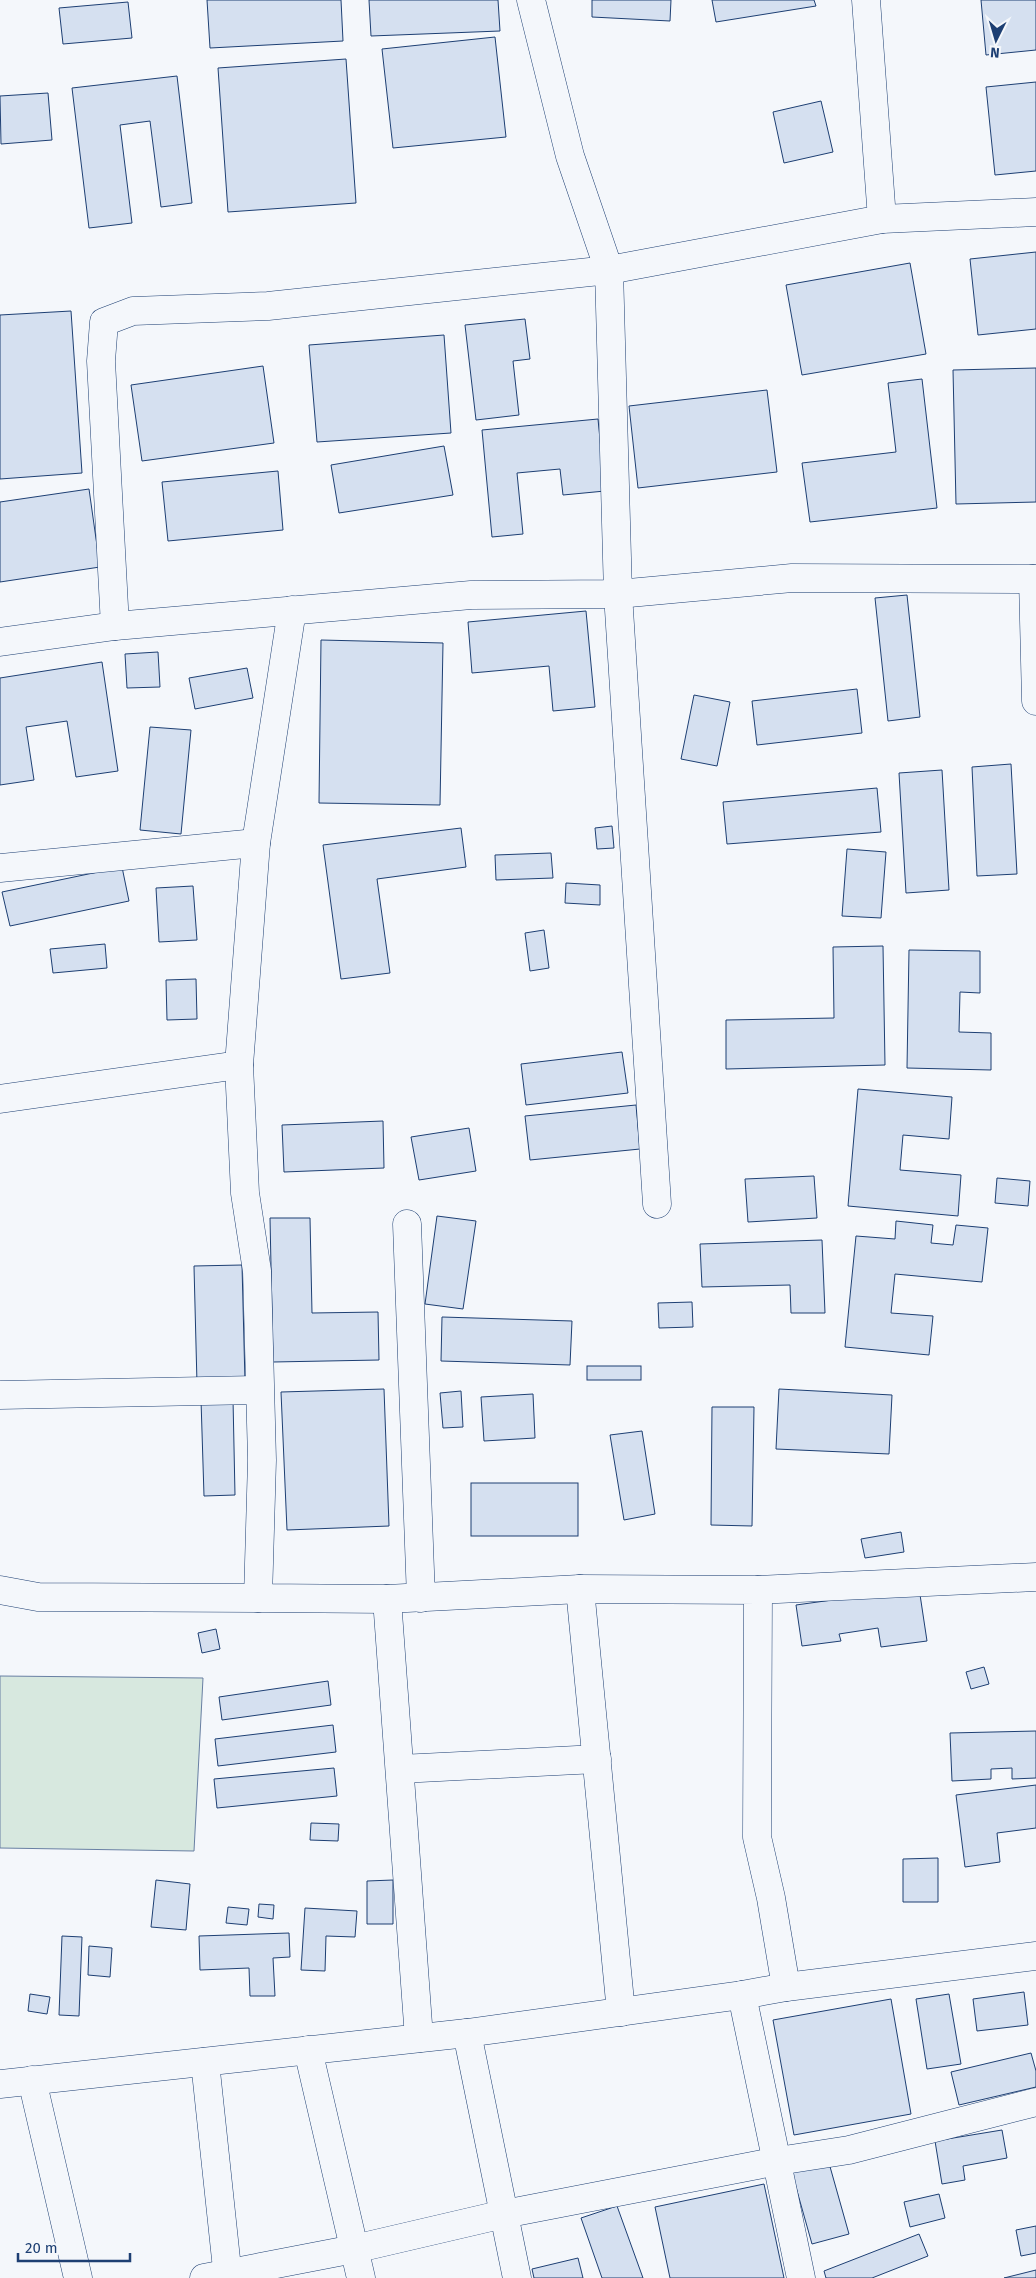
<svg xmlns="http://www.w3.org/2000/svg" width="1036" height="2278" viewBox="0 0 1036 2278" font-family="'Fira Sans',sans-serif">
<style>
.green{fill:#d7e8df;stroke:#687fa3}
.building{fill:#d5e0f0;stroke:#1d3f73}
.lines{fill:none;stroke-linecap:round;stroke-linejoin:round}
.minor-casing{stroke:#1d3f73;stroke-width:29}
.minor{stroke:#f4f7fb;stroke-width:28}
</style>
<rect width="100%" height="100%" fill="#f4f7fb"/>
<!-- green -->
<path class="green" d="M0,1676l203,2 -9,173 -194,-3z"/>
<!-- building -->
<g class="building">
<path d="M207,0h134l2,41 -133,7z"/>
<path d="M369,0h129l2,31 -129,5z"/>
<path d="M592,0h79l-1,21 -78,-4z"/>
<path d="M712,0h102l2,6 -100,16z"/>
<path d="M981,0h55v50l-50,5z"/>
<path d="M128,2l4,36 -69,6 -4,-36z"/>
<path d="M495,37l11,100 -113,11 -11,-99z"/>
<path d="M346,59l10,144 -128,9 -10,-144z"/>
<path d="M177,76l15,127 -31,4 -11,-86 -30,4 12,98 -43,5 -17,-140z"/>
<path d="M1036,82v89l-41,4 -9,-88z"/>
<path d="M48,93l4,47 -51,4 -1,-48z"/>
<path d="M821,101l12,51 -49,11 -11,-51z"/>
<path d="M1036,252v77l-58,6 -8,-76z"/>
<path d="M910,263l16,91 -124,21 -16,-90z"/>
<path d="M71,311l11,162 -82,6v-164z"/>
<path d="M525,319l5,40 -17,2 6,54 -43,5 -11,-95z"/>
<path d="M444,335l7,98 -134,9 -8,-97z"/>
<path d="M263,366l11,77 -132,18 -11,-76z"/>
<path d="M1036,368v134l-80,2 -3,-134z"/>
<path d="M922,379l15,129 -127,14 -8,-59 94,-11 -8,-69z"/>
<path d="M767,390l10,82 -139,16 -9,-82z"/>
<path d="M598,419l7,72 -42,4 -3,-26 -43,4 6,61 -31,3 -10,-107z"/>
<path d="M444,446l9,49 -114,18 -8,-48z"/>
<path d="M278,471l5,59 -115,11 -6,-59z"/>
<path d="M89,489l11,78 -100,15v-80z"/>
<path d="M907,595l13,122 -32,4 -13,-123z"/>
<path d="M586,611l9,96 -42,4 -4,-45 -77,7 -4,-51z"/>
<path d="M321,640l122,3 -3,162 -121,-2z"/>
<path d="M158,652l2,35 -33,1 -2,-34z"/>
<path d="M102,662l16,109 -42,6 -9,-56 -41,6 8,53 -34,5v-107z"/>
<path d="M247,668l6,30 -58,11 -6,-31z"/>
<path d="M857,689l5,44 -105,12 -5,-44z"/>
<path d="M694,695l36,7 -13,64 -36,-7z"/>
<path d="M150,727l41,3 -10,104 -41,-4z"/>
<path d="M1011,764l6,110 -40,2 -5,-109z"/>
<path d="M942,770l7,120 -43,3 -7,-120z"/>
<path d="M877,788l4,44 -154,12 -4,-42z"/>
<path d="M612,826l2,22 -17,1 -2,-21z"/>
<path d="M461,828l5,39 -89,12 13,94 -49,6 -18,-134z"/>
<path d="M847,849l39,3 -5,66 -39,-2z"/>
<path d="M551,853l2,25 -57,2 -1,-25z"/>
<path d="M122,867l7,34 -119,25 -8,-34z"/>
<path d="M566,883l34,2v20l-35,-2z"/>
<path d="M193,886l4,54 -38,2 -3,-54z"/>
<path d="M544,930l5,38 -19,3 -5,-38z"/>
<path d="M105,944l2,24 -54,5 -3,-24z"/>
<path d="M883,946l2,119 -159,4v-49l108,-2 -1,-71z"/>
<path d="M909,950l71,1v42l-20,-1 -1,40 32,1v37l-84,-2z"/>
<path d="M196,979l1,40 -30,1 -1,-40z"/>
<path d="M622,1052l6,41 -102,12 -5,-41z"/>
<path d="M858,1089l94,8 -3,42 -46,-4 -3,35 61,5 -3,41 -110,-10z"/>
<path d="M636,1105l4,44 -110,11 -5,-44z"/>
<path d="M383,1121l1,47 -100,4 -2,-47z"/>
<path d="M469,1128l7,43 -57,9 -8,-43z"/>
<path d="M814,1176l3,42 -69,4 -3,-43z"/>
<path d="M997,1178l33,3 -2,25 -33,-3z"/>
<path d="M437,1216l39,5 -13,88 -38,-5z"/>
<path d="M270,1218h40l2,95 66,-1 1,48 -106,2z"/>
<path d="M896,1221l37,4 -2,18 22,2 3,-20 32,3 -6,54 -87,-8 -4,39 42,3 -4,39 -84,-8 11,-111 39,3z"/>
<path d="M822,1240l3,73h-34l-1,-28 -88,2 -2,-43z"/>
<path d="M242,1265l3,117 -48,2 -3,-118z"/>
<path d="M692,1302l1,25 -34,1 -1,-25z"/>
<path d="M442,1317l130,4 -2,44 -129,-4z"/>
<rect x="587" y="1366" width="54" height="14"/>
<path d="M384,1389l5,137 -102,4 -6,-138z"/>
<path d="M779,1389l113,6 -3,59 -113,-5z"/>
<path d="M461,1391l2,36 -20,1 -3,-35z"/>
<path d="M533,1394l2,44 -51,3 -3,-44z"/>
<path d="M233,1399l2,96 -31,1 -3,-96z"/>
<path d="M712,1407h42l-2,119 -41,-1z"/>
<path d="M642,1431l13,83 -31,6 -14,-85z"/>
<rect x="471" y="1483" width="107" height="53"/>
<path d="M901,1532l3,20 -39,6 -4,-19z"/>
<path d="M919,1588l8,53 -46,6 -3,-19 -39,6 2,7 -39,5 -6,-41z"/>
<path d="M216,1629l4,20 -18,4 -4,-20z"/>
<path d="M984,1667l5,17 -18,5 -5,-17z"/>
<path d="M328,1681l3,24 -109,15 -3,-23z"/>
<path d="M333,1725l3,27 -118,14 -3,-27z"/>
<path d="M1036,1731v47l-24,1v-11l-21,1v10l-39,2 -2,-48z"/>
<path d="M334,1768l3,28 -120,12 -3,-29z"/>
<path d="M1036,1785v43l-39,5 3,29 -35,5 -9,-72z"/>
<path d="M311,1823l28,1 -1,17 -28,-1z"/>
<path d="M938,1858v44h-35v-43z"/>
<path d="M156,1880l34,4 -4,46 -35,-3z"/>
<path d="M393,1880v44h-26v-43z"/>
<path d="M259,1904l15,1 -1,14 -15,-2z"/>
<path d="M228,1907l21,2 -2,16 -21,-2z"/>
<path d="M305,1908l52,3 -2,26 -29,-1 -1,35 -24,-1z"/>
<path d="M289,1933l1,24 -17,1 2,38h-25l-1,-28 -49,2 -1,-34z"/>
<path d="M62,1936l20,1 -3,79 -20,-1z"/>
<path d="M89,1946l23,2 -2,29 -22,-2z"/>
<path d="M1024,1992l4,33 -51,6 -4,-32z"/>
<path d="M30,1994l20,3 -3,17 -19,-3z"/>
<path d="M949,1994l12,70 -34,5 -11,-70z"/>
<path d="M891,1999l20,115 -117,21 -21,-115z"/>
<path d="M1031,2053l5,18v16l-77,18 -8,-33z"/>
<path d="M1002,2130l5,28 -44,8 2,14 -23,4 -7,-43z"/>
<path d="M827,2156l22,78 -37,10 -22,-78z"/>
<path d="M764,2184l20,94h-114l-15,-71z"/>
<path d="M939,2194l6,24 -35,9 -6,-25z"/>
<path d="M617,2206l26,72h-41l-21,-60z"/>
<path d="M1036,2226v27l-15,3 -5,-26z"/>
<path d="M919,2234l9,22 -56,22h-46l-2,-7z"/>
<path d="M578,2258l5,20h-49l-2,-9z"/>
<path d="M1036,2270v8h-32z"/>
</g>
<g class="lines">
<!-- minor casing -->
<g class="minor-casing">
<g id="minor">
<path d="M531,0l39,156 39,114 9,324 39,610"/>
<path d="M866,0l16,219"/>
<path d="M1033,579l3,122"/>
<path d="M292,610l-36,233 -17,222 6,128 12,78 5,189 -4,138 129,1 193,-10 178,1 -1,247 14,61 15,89"/>
<path d="M115,626l-14,-265 3,-39 29,-11 135,-5 341,-36 273,-51 154,-7"/>
<path d="M0,642l115,-16 356,-31 147,-1 174,-16 244,1"/>
<path d="M0,868l256,-25"/>
<path d="M0,1099l239,-34"/>
<path d="M407,1224l14,374"/>
<path d="M0,1395l259,-5"/>
<path d="M580,1589l41,423"/>
<path d="M0,1590l38,7 220,1"/>
<path d="M758,1590l278,-13"/>
<path d="M387,1599l32,439"/>
<path d="M400,1769l197,-10"/>
<path d="M742,1995l59,283"/>
<path d="M467,2033l50,245"/>
<path d="M308,2050l53,228"/>
<path d="M205,2062l23,216"/>
<path d="M32,2080l46,198"/>
<path d="M0,2084l467,-51 275,-38 44,-8 250,-31"/>
<path d="M204,2278l150,-29 150,-35 274,-53 71,-11 187,-48"/>
</g>
</g>
<!-- minor -->
<use href="#minor" class="minor"/>
</g>
<!-- north arrow -->
<g transform="translate(996 40) rotate(185)" stroke="#f4f7fb" stroke-width="4" paint-order="stroke">
<path d="M0-4L9 19L0 12L-9 19Z" fill="#1d3f73"/>
<text y="-8" font-size="14" font-weight="bold" text-anchor="middle" fill="#1d3f73">N</text>
</g>
<!-- scale -->
<path d="M18 2253v8h112v-8" fill="none" stroke="#1d3f73" stroke-width="2.5"/>
<text x="25" y="2253" font-size="15" fill="#1d3f73" stroke="#f4f7fb" stroke-width="4" paint-order="stroke">20 m</text>
</svg>
